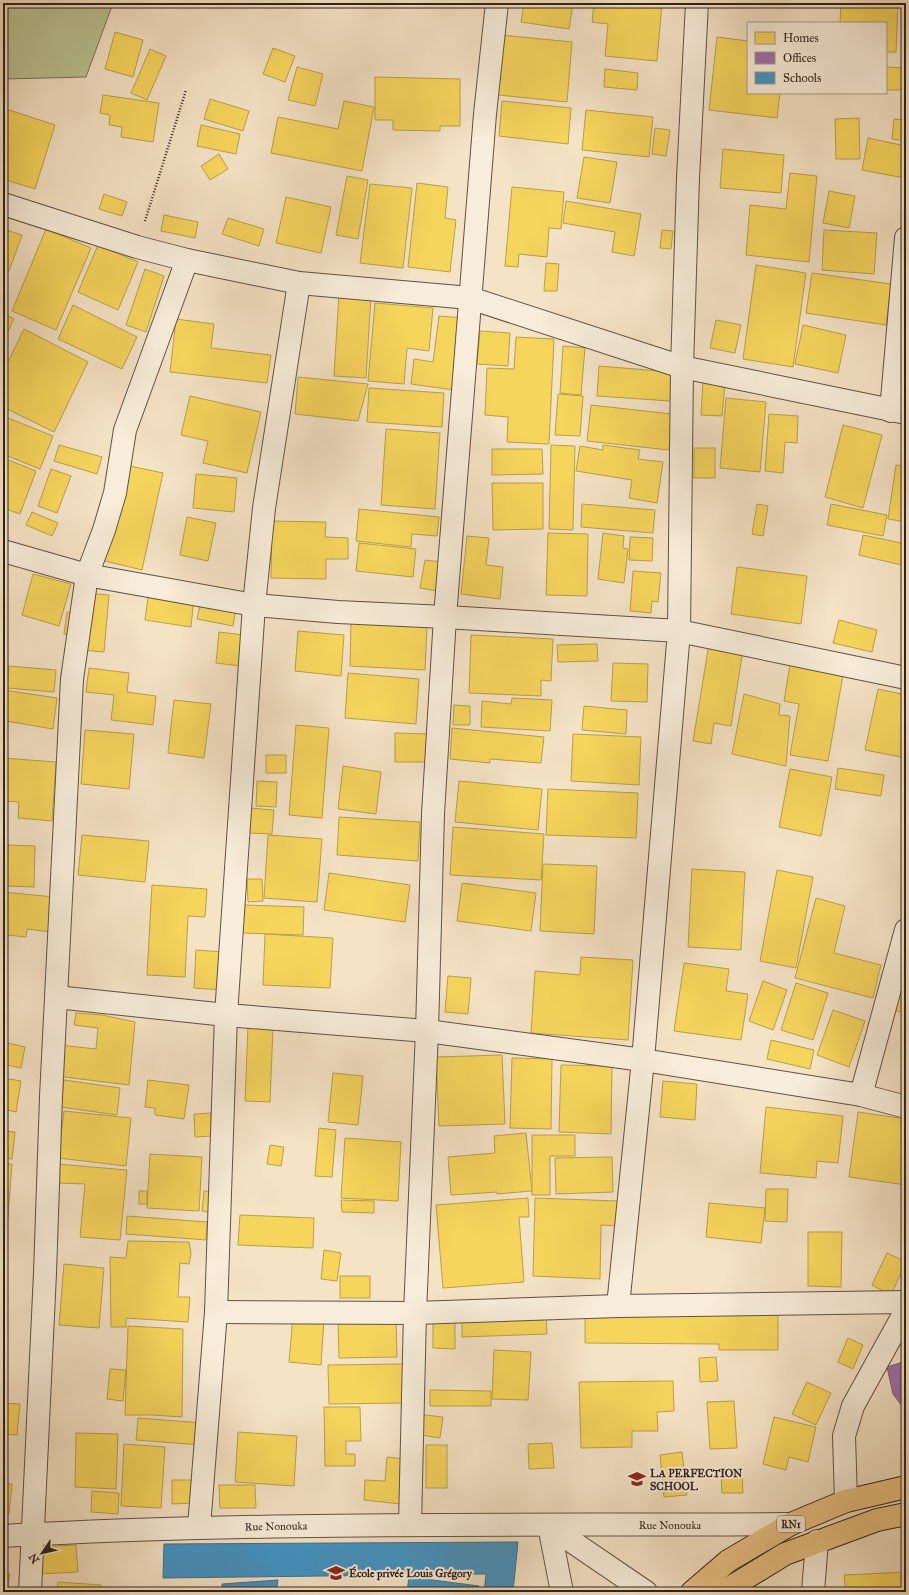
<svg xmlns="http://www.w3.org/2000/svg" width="909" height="1595" viewBox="0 0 909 1595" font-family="'IM FELL Great Primer',serif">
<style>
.green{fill:#bbc495;stroke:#757258}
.homes{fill:#f6d55c;stroke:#ba9f48}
.offices{fill:#9970ab;stroke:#795880}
.schools{fill:#4393c3;stroke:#3d7090}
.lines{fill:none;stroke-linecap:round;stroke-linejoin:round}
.minor-casing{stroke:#605145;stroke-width:24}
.highway-casing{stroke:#2f201a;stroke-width:24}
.path{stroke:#2f201a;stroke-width:2.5;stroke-dasharray:1 2;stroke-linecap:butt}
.minor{stroke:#f8edda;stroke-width:22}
.highway{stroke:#eac283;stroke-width:22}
.labels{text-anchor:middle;stroke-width:4;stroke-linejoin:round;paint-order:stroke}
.shield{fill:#f8edda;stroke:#6b5e54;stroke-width:1}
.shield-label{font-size:10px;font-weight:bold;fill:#2f201a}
.poi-label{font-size:11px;font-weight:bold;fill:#2f201a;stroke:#f8edda;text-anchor:start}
.street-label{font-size:11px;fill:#2f201a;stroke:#f8edda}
</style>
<rect width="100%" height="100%" fill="#f5e3c6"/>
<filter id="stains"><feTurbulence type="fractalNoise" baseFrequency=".005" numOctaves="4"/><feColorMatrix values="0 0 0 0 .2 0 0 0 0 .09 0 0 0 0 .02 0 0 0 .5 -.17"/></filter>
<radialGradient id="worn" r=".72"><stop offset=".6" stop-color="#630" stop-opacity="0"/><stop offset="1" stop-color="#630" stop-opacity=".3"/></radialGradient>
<!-- green -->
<path class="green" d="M3,3h110l-27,74 -83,2z"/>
<!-- homes -->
<g class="homes">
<path d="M524,3h49l-4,26 -48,-7z"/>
<path d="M594,3h68l-5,58 -52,-5 3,-32 -16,-2z"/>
<path d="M841,3h57l-2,49h-10v-29h-46z"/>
<path d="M115,32l28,8 -10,37 -28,-8z"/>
<path d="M501,35l71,7 -5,60 -78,-8z"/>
<path d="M717,37l31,4v52h32l-3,25 -68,-8z"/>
<path d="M273,48l22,8 -10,26 -22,-8z"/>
<path d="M150,49l16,7 -19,44 -16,-7z"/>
<path d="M297,67l26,7 -8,32 -27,-6z"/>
<path d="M886,67l20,1v22h-20z"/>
<path d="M605,69l33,4 -1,17 -33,-3z"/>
<path d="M375,77l85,2v47h-20v5l-47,-1v-10h-18z"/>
<path d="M103,95l56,8 -6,39 -32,-5 1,-10 -13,-2 1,-10 -10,-2z"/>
<path d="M210,99l39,12 -6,20 -39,-12z"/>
<path d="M344,101l30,6 -12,64 -91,-18 7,-36 60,12z"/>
<path d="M502,101l69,7 -3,36 -69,-8z"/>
<path d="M3,108l52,17 -20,64 -32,-10z"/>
<path d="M586,110l67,7 -4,40 -67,-7z"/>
<path d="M859,118l1,41h-24l-1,-40z"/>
<path d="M894,119l12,1v21l-14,-2z"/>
<path d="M201,125l39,9 -4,20 -39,-8z"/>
<path d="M655,128l15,2 -4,26 -14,-2z"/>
<path d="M868,138l38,8v20l-2,12 -42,-8z"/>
<path d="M723,149l61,6 -3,38 -61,-5z"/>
<path d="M219,154l9,15 -18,11 -9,-14z"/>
<path d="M584,157l33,5 -7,41 -33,-5z"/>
<path d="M790,173l27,3 -8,86 -63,-7 4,-50 36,4z"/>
<path d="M347,176l21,4 -10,59 -22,-4z"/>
<path d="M417,183l31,4 -3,31 11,2 -6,52 -42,-5z"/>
<path d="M370,184l42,4 -9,80 -43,-5z"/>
<path d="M512,187l52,5 -3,37 -12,-1 -2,29 -28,-3 -1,13 -13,-1z"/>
<path d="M829,191l26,5 -6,32 -26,-5z"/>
<path d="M104,194l23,8 -5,14 -23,-7z"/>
<path d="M286,197l45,10 -10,46 -45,-10z"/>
<path d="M566,201l75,13 -7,42 -22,-4 3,-20 -52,-9z"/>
<path d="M164,215l34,7 -3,16 -34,-7z"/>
<path d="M228,218l36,11 -5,17 -37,-12z"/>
<path d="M3,229l19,6 -13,36 -6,-2z"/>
<path d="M46,229l45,19 -35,82 -44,-19z"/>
<path d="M662,230l11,1 -2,18 -11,-1z"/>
<path d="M824,230l53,3 -3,41 -52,-4z"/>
<path d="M98,245l40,17 -20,48 -40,-18z"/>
<path d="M546,263l13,1 -2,27h-13z"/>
<path d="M756,265l50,8 -13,94 -50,-8z"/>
<path d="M145,269l19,7 -18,56 -20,-7z"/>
<path d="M812,273l79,11 -5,41 -80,-12z"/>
<path d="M339,294l32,2 -5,82 -32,-2z"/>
<path d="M375,303l58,5 -4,43 -22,-3 -3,36 -36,-3z"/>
<path d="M73,305l64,32 -15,32 -64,-30z"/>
<path d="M3,314l11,5 -11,23z"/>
<path d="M439,316l24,2 -9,72 -43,-6 3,-25 19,3z"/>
<path d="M176,319l38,5 -3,24 60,7 -4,28 -97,-11z"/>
<path d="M716,320l25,5 -6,28 -25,-5z"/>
<path d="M803,325l43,10 -8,38 -43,-9z"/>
<path d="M24,329l64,33 -34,70 -51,-25v-35z"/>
<path d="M480,331l30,2 -2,33 -31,-2z"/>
<path d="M516,337l38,2 -5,105 -42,-2 1,-25 -23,-2 2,-47 27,1z"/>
<path d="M563,346l22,2 -4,47 -21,-2z"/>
<path d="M599,366l73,6 -2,29 -73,-5z"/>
<path d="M298,377l70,7 -10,37 -63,-7z"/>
<path d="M703,382l22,2 -3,32 -21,-1z"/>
<path d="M369,388l75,5 -2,34 -75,-5z"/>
<path d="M558,394l25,2 -3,40 -25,-1z"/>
<path d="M190,396l71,16 -14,61 -44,-10 5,-22 -27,-6z"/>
<path d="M726,398l40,4 -6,70 -40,-4z"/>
<path d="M591,405l81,9 -3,36 -82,-9z"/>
<path d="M769,414l29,2 -1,27 -12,-1 -2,31 -18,-2z"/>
<path d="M3,416l50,20 -13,33 -37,-15z"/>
<path d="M843,425l39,10 -19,73 -38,-11z"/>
<path d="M386,429l54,4 -5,76 -54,-4z"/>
<path d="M59,445l43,12 -5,17 -43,-13z"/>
<path d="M551,445l24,1 -2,84 -24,-1z"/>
<path d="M603,445l37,5 -2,9 25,3 -6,41 -28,-5 3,-18 -56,-9 4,-25 23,4z"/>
<rect x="694" y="448" width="21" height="30"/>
<path d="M492,449h50l1,25 -51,1z"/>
<path d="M3,458l33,13 -16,43 -17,-6z"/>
<path d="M125,465l38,8 -21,97 -37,-9z"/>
<path d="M896,465l10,2v55l-18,-3z"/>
<path d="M51,469l20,7 -14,37 -19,-7z"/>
<path d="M196,474l41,4 -3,34 -41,-4z"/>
<path d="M492,483h51v46l-50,1z"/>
<path d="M582,504l73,6 -2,23 -72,-6z"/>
<path d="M757,504l11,2 -5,30 -11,-2z"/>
<path d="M831,504l56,11 -4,21 -56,-11z"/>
<path d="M359,509l80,8 -2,19 -25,-2 -1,13 -55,-6z"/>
<path d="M32,512l26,11 -6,13 -26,-11z"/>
<path d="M187,517l29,6 -8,38 -28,-6z"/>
<path d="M272,521l54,1 -1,15 23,1v21h-22v20l-55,-1z"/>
<path d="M548,533l40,1 -1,62 -41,-1z"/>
<path d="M603,533l21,3 -1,12 5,1 -4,34 -26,-4z"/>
<path d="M863,535l43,9v22l-47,-11z"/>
<path d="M467,536l22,2 -3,27 17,2 -3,32 -39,-5z"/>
<path d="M630,537l23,1 -1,23 -23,-1z"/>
<path d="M359,543l57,6 -3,28 -57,-6z"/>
<path d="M425,560l17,2 -5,29 -17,-3z"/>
<path d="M737,567l70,9 -6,48 -70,-10z"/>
<path d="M633,571l28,2 -3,29 -6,-1 -1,12 -21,-2z"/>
<path d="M33,574l38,10 -12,42 -37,-11z"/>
<path d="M149,591l45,6 -3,30 -46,-7z"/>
<path d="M86,593l23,2 -5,57 -23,-2z"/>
<path d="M201,601l35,7 -3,18 -36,-7z"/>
<path d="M67,612l9,1 -3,22 -9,-1z"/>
<path d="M839,620l38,10 -5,22 -39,-9z"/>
<path d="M351,622l76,3 -2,45 -75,-4z"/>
<path d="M298,631l46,4 -3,41 -46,-5z"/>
<path d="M219,632l24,3 -3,31 -24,-3z"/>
<path d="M471,635l82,4 -2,42 -10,-1v16l-72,-3z"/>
<path d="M597,644l1,17 -40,1 -1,-17z"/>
<path d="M709,644l34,6 -12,76 -17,-3 -3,21 -18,-3z"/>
<path d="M791,659l53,10 -16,92 -38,-6 9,-51 -15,-3z"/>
<path d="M613,663l35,1 -1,38 -36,-1z"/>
<path d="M9,666l47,4 -2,22 -47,-4z"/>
<path d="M89,668l40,5 -2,19 29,4 -3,29 -42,-5 3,-25 -28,-3z"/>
<path d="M348,673l71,6 -3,45 -71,-6z"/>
<path d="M878,689l28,6v63l-41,-8z"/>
<path d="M3,690l54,8 -4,31 -47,-8v-4h-3z"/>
<path d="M744,694l36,10 -1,11 11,1 -4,50 -54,-12z"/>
<path d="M512,698l40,2 -2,31 -69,-4 1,-26 29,3z"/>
<path d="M174,700l37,4 -7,54 -36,-5z"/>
<path d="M454,705l16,1v19h-17z"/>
<path d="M584,706l43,4 -1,24 -44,-4z"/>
<path d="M296,725l33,3 -7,90 -33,-3z"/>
<path d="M452,728l92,9 -3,26 -51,-4v4l-40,-4z"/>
<path d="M85,730l49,4 -5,55 -48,-5z"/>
<path d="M395,733l32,1v28h-32z"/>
<path d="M573,734l68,3 -2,48 -68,-4z"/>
<rect x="266" y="755" width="20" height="18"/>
<path d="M3,758l53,4 -4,59 -34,-3 1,-16 -16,-1z"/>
<path d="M343,766l38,6 -5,42 -38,-5z"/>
<path d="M838,768l46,7 -3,21 -46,-7z"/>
<path d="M790,769l42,8 -11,59 -42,-9z"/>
<path d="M257,781l20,1 -1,25 -20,-1z"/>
<path d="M459,781l83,8 -4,41 -83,-8z"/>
<path d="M548,789l90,4 -2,45 -90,-3z"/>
<path d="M250,808l24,2 -2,24 -24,-1z"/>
<path d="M339,817l81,5 -2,39 -81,-6z"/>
<path d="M453,827l91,7 -3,46 -91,-5z"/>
<path d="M82,835l67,6 -4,41 -67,-7z"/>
<path d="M268,835l54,4 -5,63 -53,-4z"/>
<path d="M8,845l27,1 -1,41 -27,-1z"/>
<path d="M543,864l54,2 -3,68 -54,-3z"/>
<path d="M692,869l53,3 -4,78 -53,-3z"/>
<path d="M777,870l36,7 -17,91 -36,-7z"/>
<path d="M329,873l81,12 -5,37 -81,-12z"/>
<path d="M247,879h15l1,22 -15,1z"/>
<path d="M462,883l74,10 -5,38 -74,-10z"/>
<path d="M152,885l55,4 -2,28 -17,-1 -3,61 -38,-2z"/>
<path d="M3,892l51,5 -3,35 -24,-3 -1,8 -19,-2 -1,10h-3z"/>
<path d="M816,898l29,8 -11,47 47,12 -8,33 -78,-20z"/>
<path d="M244,905l60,2 -1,28 -60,-2z"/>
<path d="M265,934l68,4 -3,50 -67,-3z"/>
<path d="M196,950l28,2 -2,38 -28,-2z"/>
<path d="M581,957l52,3 -5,80 -97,-7 4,-62 45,4z"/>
<path d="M684,963l45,6 -3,22 22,3 -7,46 -67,-9z"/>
<path d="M905,975h1v39l-11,-4z"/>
<path d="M448,976l23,2 -3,36 -23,-2z"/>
<path d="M763,981l24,9 -14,40 -24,-9z"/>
<path d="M796,983l32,10 -15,47 -32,-10z"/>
<path d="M833,1010l32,11 -16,46 -32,-12z"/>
<path d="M76,1013l26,2 33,7 -6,63 -73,-9 3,-31 37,4 2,-21 -24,-3z"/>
<path d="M248,1026l25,1 -3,75 -25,-1z"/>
<path d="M771,1040l43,10 -4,19 -43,-10z"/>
<path d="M3,1042l22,5 -4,21 -18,-4z"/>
<path d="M502,1055l3,69 -66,2 -3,-69z"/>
<path d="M512,1058l40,1 -1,70 -41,-1z"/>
<path d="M561,1065l51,1 -1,68 -52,-2z"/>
<path d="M333,1073l30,3 -5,49 -30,-3z"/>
<path d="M3,1078l18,3 -5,31 -13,-3z"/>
<path d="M64,1080l56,8 -3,27 -56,-8z"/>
<path d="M148,1080l41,5 -5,34 -29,-4v-7l-10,-1z"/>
<path d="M663,1081l34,3 -2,36 -35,-3z"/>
<path d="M766,1107l77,9 -5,47 -21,-2 -1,17 -56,-5z"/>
<path d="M64,1111l67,7 -5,48 -68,-8z"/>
<path d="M858,1112l48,7v66l-57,-8z"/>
<path d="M211,1113v23l-16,1 -1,-23z"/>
<path d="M319,1128l17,2 -4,47 -17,-1z"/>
<path d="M3,1131l12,1 -3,27 -9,-1z"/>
<path d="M526,1133l6,58 -35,3v-2l-46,3 -3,-38 47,-4 -1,-17z"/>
<path d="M532,1135h43v21h-25v39h-18z"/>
<path d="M345,1138l56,4 -3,59 -57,-3z"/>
<path d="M270,1145l14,2 -3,19 -14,-2z"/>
<path d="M150,1154l52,3 -3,54 -52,-3z"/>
<path d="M612,1157l1,35 -57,2 -1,-36z"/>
<path d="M3,1164h9l-5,66h-4z"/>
<path d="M57,1164l70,6 -7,70 -40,-3 5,-53 -28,-1z"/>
<path d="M766,1189h22l-1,33 -22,-1z"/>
<rect x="139" y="1191" width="8" height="13"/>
<path d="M204,1191l12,1 -3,21 -11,-2z"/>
<path d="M528,1198l1,19h-10l5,65 -81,6 -7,-83z"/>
<path d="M535,1198l83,3 -1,25 -16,-1 -1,54 -67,-3z"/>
<path d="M341,1200l33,1v12l-32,-1z"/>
<path d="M709,1203l56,5 -4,35 -55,-6z"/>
<path d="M240,1215l74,3 -1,30 -75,-3z"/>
<path d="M127,1216l80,6 -1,18 -80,-6z"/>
<path d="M808,1232h34l-1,55 -33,-1z"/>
<path d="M3,1238h5l-2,18h-3z"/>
<path d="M128,1241l61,1 2,12 -2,10 -9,-1 -2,34h12l-2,25 -62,-4v9h-15l-1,-70 16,1z"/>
<path d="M324,1250l17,3 -4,28 -16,-2z"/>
<path d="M887,1253l19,9 -15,33 -19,-10z"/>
<path d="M64,1264l40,4 -5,60 -40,-3z"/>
<rect x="340" y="1276" width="30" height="22"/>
<path d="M585,1309l193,1v40h-59v-6l-134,-1z"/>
<path d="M546,1312l1,22 -85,3v-22z"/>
<path d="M433,1315l22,1v33l-22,-1z"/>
<path d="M293,1316l31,3 -3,46 -32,-3z"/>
<path d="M338,1319h58l1,38 -58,1z"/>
<path d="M128,1326l55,3 -1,88 -30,-2h-27z"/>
<path d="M848,1338l15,7 -10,24 -15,-7z"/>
<path d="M494,1350l37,2 -3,48 -36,-1z"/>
<path d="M716,1357l2,24 -18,1 -1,-24z"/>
<path d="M403,1364l1,39 -75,1 -1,-39z"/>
<path d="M110,1369l16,1 -3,31 -16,-2z"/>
<path d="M673,1381l1,30 -17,1 1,19h-26v16l-51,1 -2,-66z"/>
<path d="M807,1382l24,11 -15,32 -24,-11z"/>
<path d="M430,1390l61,1v15h-61z"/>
<path d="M734,1401l3,47 -27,1 -3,-47z"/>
<path d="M3,1403l17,1 -3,31 -14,-1z"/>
<path d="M324,1407h36l1,34h-15v13h9v12h-30z"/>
<path d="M416,1414l27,3 -3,21 -26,-4z"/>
<path d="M774,1417l42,10 -8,35 -19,-5 -3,13 -23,-6z"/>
<path d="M138,1418l65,5 -2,22 -65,-5z"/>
<path d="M238,1432l59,4 -3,50 -59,-4z"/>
<path d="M76,1433l42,1 -2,55 -41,-2z"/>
<path d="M552,1443l2,25 -25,1 -1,-25z"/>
<path d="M124,1444l41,3 -4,61 -40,-2z"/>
<rect x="426" y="1445" width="21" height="43"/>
<path d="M682,1452l5,43 -23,2 -4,-42z"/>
<path d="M387,1457l18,2 -4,45 -37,-4 1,-20 20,1z"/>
<path d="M721,1474h21l1,19h-21z"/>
<path d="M172,1480h22l1,23 -23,1z"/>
<path d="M3,1483l9,1 -3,30 -6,-1z"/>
<path d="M219,1485h36l1,23h-36z"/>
<path d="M92,1491l27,2 -1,21 -27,-2z"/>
<path d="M76,1545l2,27 -39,2 -2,-27z"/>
<path d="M906,1572v20h-60l-2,-17z"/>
<path d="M3,1574h7l-3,18h-4z"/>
<path d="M58,1582l43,3v7h-44z"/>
</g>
<!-- offices -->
<path class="offices" d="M906,1361v50l-13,-17 -6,-27z"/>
<!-- schools -->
<g class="schools">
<path d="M518,1542l-5,50h-29l2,-18 -323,4 1,-34z"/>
<path d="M409,1577l70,9 -1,6h-71z"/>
<path d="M278,1580l-2,12h-54v-8z"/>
</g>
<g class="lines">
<!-- minor casing -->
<g class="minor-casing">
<g id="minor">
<path d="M3,204l134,43 50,13 112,23 171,15 212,69 224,46"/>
<path d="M891,411l15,-173"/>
<path d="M3,551l84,24 167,30 84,7 107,5 234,14 227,47"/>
<path d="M56,997l170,18 201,16 216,29 218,35 45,12"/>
<path d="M861,1095l45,-165"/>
<path d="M618,1306l25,-246 36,-429 3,-264 6,-189 9,-175"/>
<path d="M216,1312l199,1 203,-7 288,-4"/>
<path d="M846,1501l-2,-65 9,-30 53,-96"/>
<path d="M410,1524l5,-211 12,-282 6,-217 12,-197 40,-503 12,-111"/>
<path d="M549,1526l97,66"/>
<path d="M549,1526l13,66"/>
<path d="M199,1527l17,-215 10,-297 28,-410 10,-97 35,-225"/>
<path d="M3,1536c262,-15 525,-10 788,-12"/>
<path d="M30,1592l15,-319 6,-176 21,-418 15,-104 17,-45 11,-37 10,-63 62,-170"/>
<path d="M813,1592l4,-51"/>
</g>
</g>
<!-- highway casing -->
<g class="highway-casing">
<g id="highway">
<path d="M692,1592l36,-31 63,-37 55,-23 60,-14"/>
<path d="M723,1592l62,-38 92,-34 29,-6"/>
</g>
</g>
<!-- path -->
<path class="path" d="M145,221l41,-131"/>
<!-- minor -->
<use href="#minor" class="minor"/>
<!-- highway -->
<use href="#highway" class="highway"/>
</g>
<!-- icons -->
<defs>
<g id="school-bare" transform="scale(1.38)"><path d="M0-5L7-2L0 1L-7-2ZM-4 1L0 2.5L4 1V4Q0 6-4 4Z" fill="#8f2418" stroke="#f8edda" stroke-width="2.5" paint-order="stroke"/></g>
</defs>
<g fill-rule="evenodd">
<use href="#school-bare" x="637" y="1479"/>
<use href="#school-bare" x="336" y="1573"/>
</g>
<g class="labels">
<!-- shield labels -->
<rect class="shield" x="777" y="1516" width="28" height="16" rx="3"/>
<g class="shield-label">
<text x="791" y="1528">RN1</text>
</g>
<!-- poi labels -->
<g class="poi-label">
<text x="650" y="1477">LA PERFECTION<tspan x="650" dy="13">SCHOOL</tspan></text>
<text x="349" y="1577">École privée Louis Grégory</text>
</g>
<!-- street labels -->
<g class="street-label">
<text x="670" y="1529">Rue Nonouka</text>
<text transform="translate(276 1526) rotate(-1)" y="4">Rue Nonouka</text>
</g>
</g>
<!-- margin -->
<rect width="909" height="1595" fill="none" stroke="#f5e3c6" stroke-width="16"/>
<rect x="4" y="4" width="901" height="1587" fill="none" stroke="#2f201a" stroke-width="2"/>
<rect x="8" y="8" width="893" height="1579" fill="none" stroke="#2f201a"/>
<!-- legend -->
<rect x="747" y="22" width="140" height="72" fill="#f8edda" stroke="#a89b8d"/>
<rect x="755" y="32" width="20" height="12" fill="#f6d55c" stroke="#a89b8d"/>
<text x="783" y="42" font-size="12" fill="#2f201a">Homes</text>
<rect x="755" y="52" width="20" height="12" fill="#9970ab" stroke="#a89b8d"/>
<text x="783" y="62" font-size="12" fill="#2f201a">Offices</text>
<rect x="755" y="72" width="20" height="12" fill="#4393c3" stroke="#a89b8d"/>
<text x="783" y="82" font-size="12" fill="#2f201a">Schools</text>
<!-- north arrow -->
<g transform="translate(42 1553) rotate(236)" stroke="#f8edda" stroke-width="3" paint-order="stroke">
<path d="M0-3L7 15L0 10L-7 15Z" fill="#2f201a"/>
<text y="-6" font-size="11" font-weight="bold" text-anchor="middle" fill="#2f201a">N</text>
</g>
<rect width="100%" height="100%" filter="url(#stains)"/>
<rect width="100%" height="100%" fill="url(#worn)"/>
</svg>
